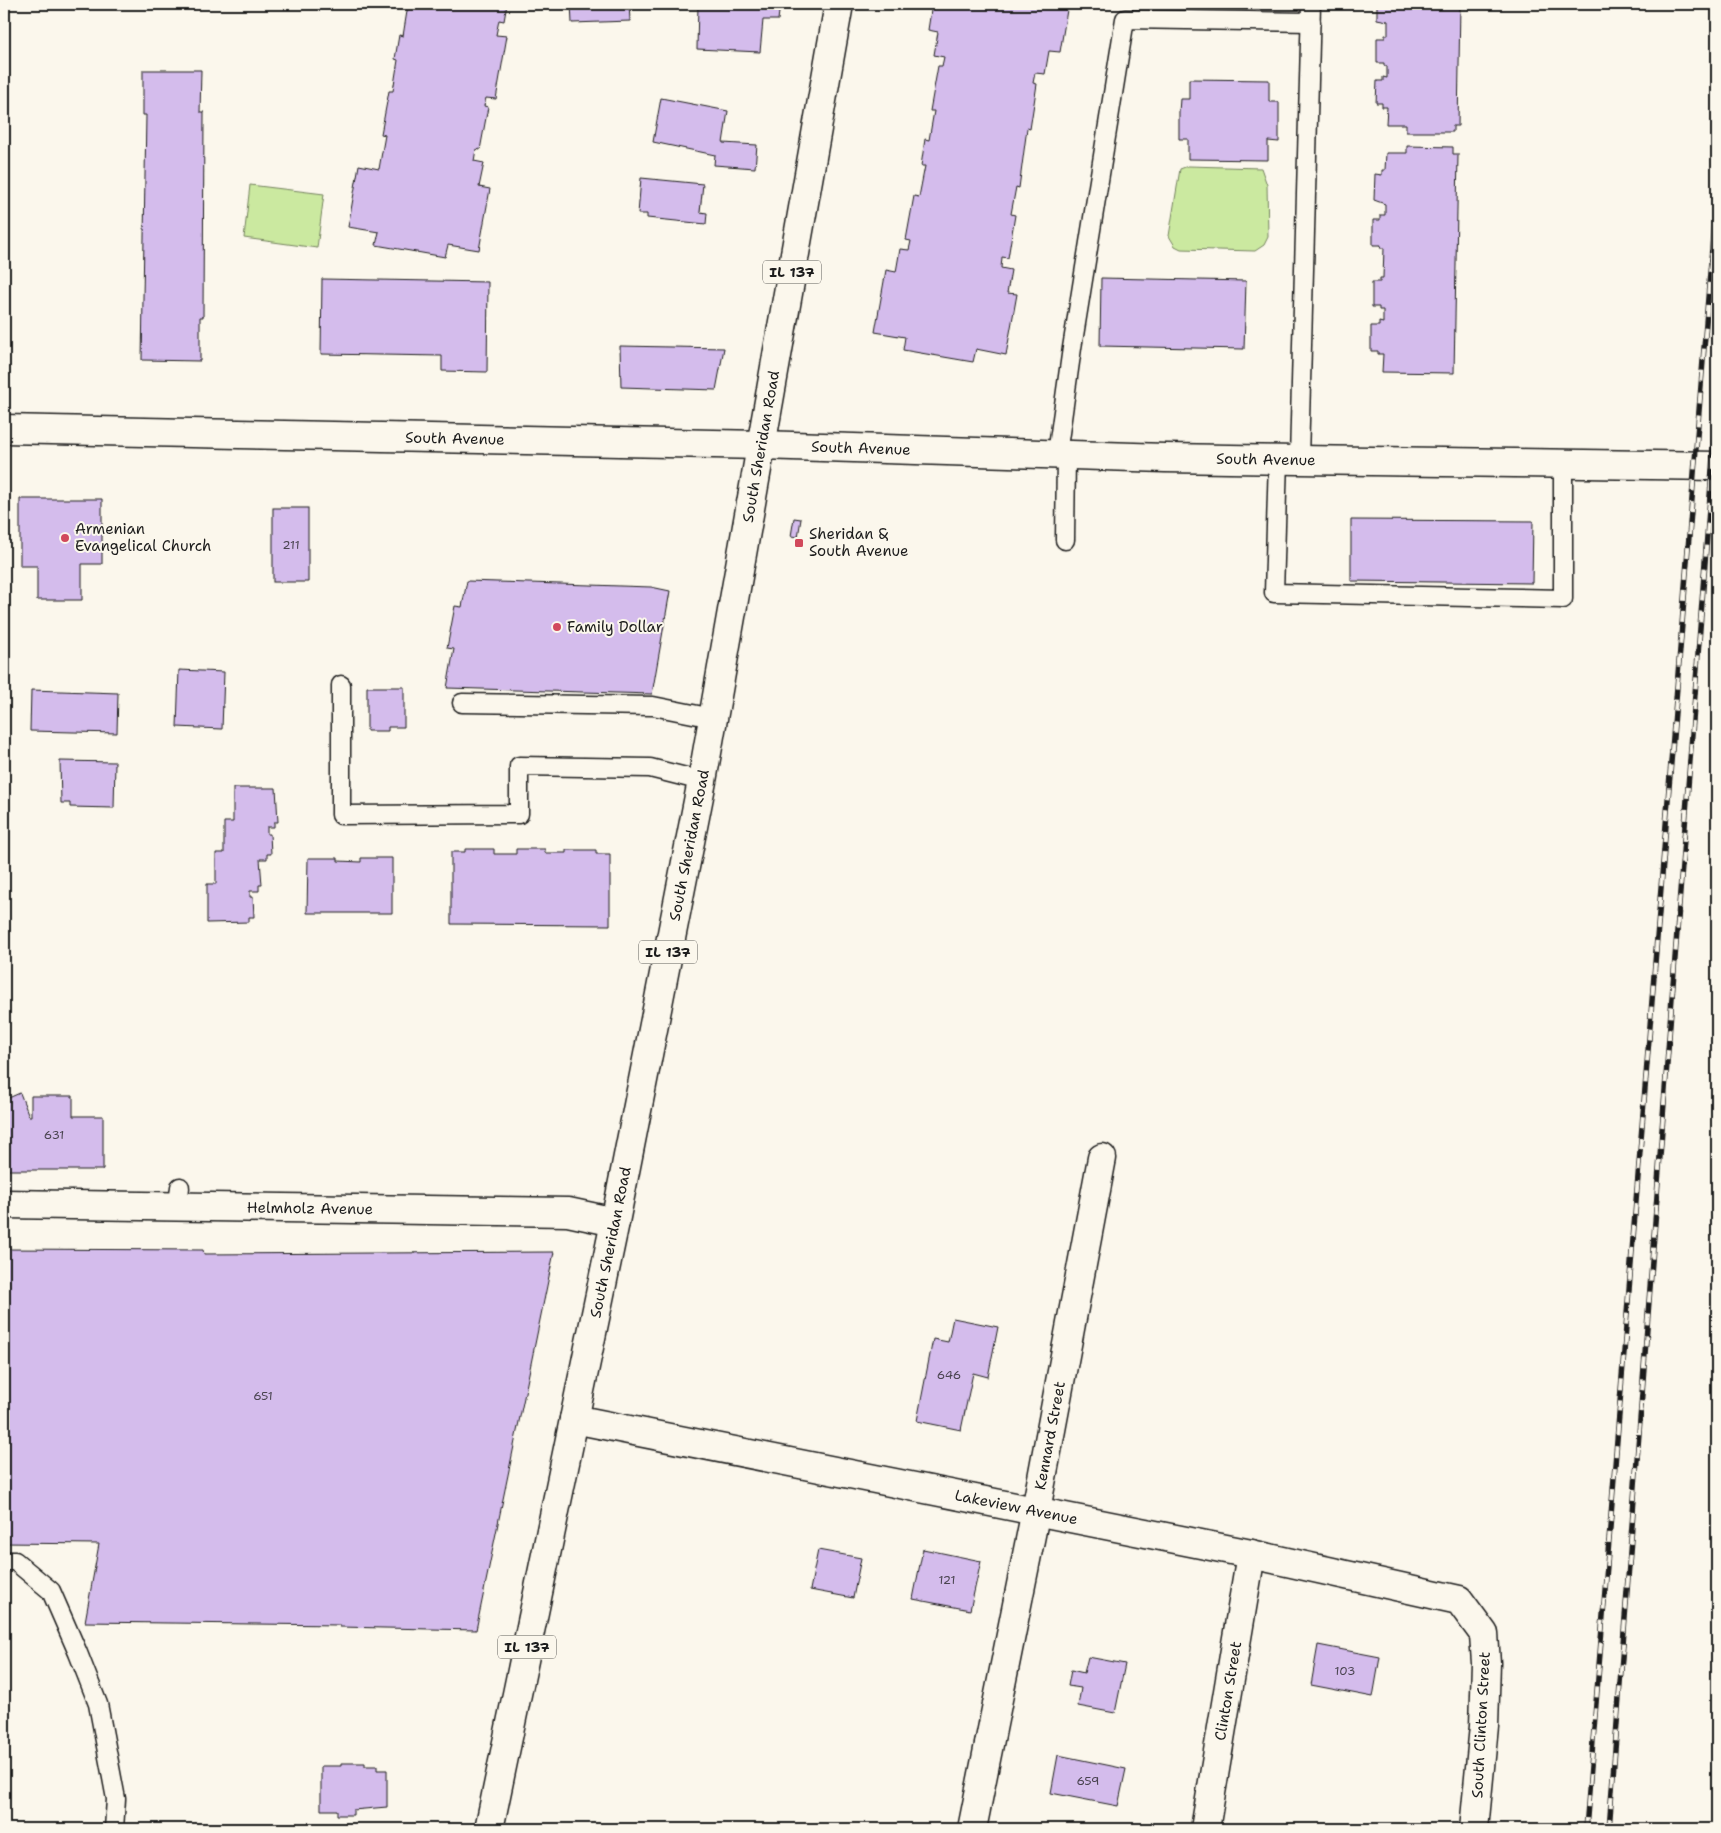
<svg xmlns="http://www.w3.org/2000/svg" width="1721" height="1833" viewBox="0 0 1721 1833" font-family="'Shantell Sans',sans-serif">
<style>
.green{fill:#cbe9a0;stroke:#74825e}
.building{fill:#d4bcec;stroke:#1c1c1c}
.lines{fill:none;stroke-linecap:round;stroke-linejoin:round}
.service-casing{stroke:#1c1c1c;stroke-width:21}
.minor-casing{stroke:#1c1c1c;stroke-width:31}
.tertiary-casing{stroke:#1c1c1c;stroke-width:31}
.trunk-casing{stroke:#1c1c1c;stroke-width:31}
.service{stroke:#fbf7ec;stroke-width:18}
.minor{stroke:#fbf7ec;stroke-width:28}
.tertiary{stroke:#fbf7ec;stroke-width:28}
.trunk{stroke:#fbf7ec;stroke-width:28}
.rail-casing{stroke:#1c1c1c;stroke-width:5.5}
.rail{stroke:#fbf7ec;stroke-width:4;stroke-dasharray:11;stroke-linecap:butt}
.poi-dot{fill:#d1495b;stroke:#fbf7ec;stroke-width:2}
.labels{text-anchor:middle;stroke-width:4;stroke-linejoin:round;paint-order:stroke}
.number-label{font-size:12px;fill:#4a4450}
.shield{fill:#fbf7ec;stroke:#5f5e5a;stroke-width:1}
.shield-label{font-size:14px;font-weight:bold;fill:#1c1c1c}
.street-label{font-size:15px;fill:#1c1c1c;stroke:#fbf7ec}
.poi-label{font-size:15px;fill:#1c1c1c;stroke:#fbf7ec;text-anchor:start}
</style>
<rect width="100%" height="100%" fill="#fbf7ec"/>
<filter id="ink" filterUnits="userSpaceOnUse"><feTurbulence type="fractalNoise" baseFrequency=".02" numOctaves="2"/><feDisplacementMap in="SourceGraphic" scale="10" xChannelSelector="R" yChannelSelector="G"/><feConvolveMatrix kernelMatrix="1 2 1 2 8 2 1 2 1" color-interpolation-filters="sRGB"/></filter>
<g filter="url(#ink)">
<!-- green -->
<g class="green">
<path d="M1188,166l73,2 6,17 1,52 -4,8 -9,6 -74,-2 -6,-3 -6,-10 11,-67z"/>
<path d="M250,185l74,9 -7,54 -73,-10z"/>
</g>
<!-- building -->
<g class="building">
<path d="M404,4h103l-3,17 -5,-1 -3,15 11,1 -11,63 -10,-1 -2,8 4,1 -8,43 -4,-1 -2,12 10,2 -5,24 11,2 -11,61 -31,-5 -3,12 -69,-12 3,-13 -31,-5 11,-62 20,4 6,-34 -4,-1 8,-43h4l5,-31 -3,-1 4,-24 4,1 5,-31z"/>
<path d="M571,4h58l1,17 -58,2z"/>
<path d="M698,4h82l-2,16h-15l-3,32 -63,-3z"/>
<path d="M932,4h136l-8,48 -11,-1 -4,23 -10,-1 -2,10 4,1 -7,45 -3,-1 -8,60 -3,-1 -5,27 4,1 -7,43 -6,-1 -1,11 10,2 -4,23 10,1 -11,61 -30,-6 -3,13 -70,-12 2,-13 -30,-5 11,-62 10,2 4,-23 9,1 2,-9 -5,-1 8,-44 5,1 6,-31h-4l4,-27 4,1 5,-29h-4l8,-45h4l2,-9 -10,-2 4,-23 -10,-2z"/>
<path d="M1377,4h83l-2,122h-5v6h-47v-8h-20l1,-17h-5v-4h-6l1,-22h6v-4l4,1v-12h-3v-3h-7v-25h8v-3h3v-14l-11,-2z"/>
<path d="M143,70h58l-1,42h4l-1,205h-3v44l-58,-1 4,-245h-3z"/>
<path d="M1189,79l80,1v22h10v40l-11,-1v19l-80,-1v-20h-9v-27l1,-13h9z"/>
<path d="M661,98l67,13 -5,32 34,2 -2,23 -41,-3 1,-10 -62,-13z"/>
<path d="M1407,146l46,1v7h5l-4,219 -72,-1 1,-18h-5v-3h-7v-25h8v-4l4,1v-13h-4v-3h-7v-25h8v-4h3l1,-30h-4l1,-3h-8v-25h7v-5h5v-11l-11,-4 1,-26 7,1v-5h3l1,-17h21z"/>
<path d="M641,178l62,6 -3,28 7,1 -1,11 -59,-6v-4h-9z"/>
<path d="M1101,278l145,3 -2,68 -144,-3z"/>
<path d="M322,279l166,3 -1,90 -45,-1v-15l-121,-2z"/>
<path d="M620,346l104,2 -8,42 -95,-3z"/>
<path d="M20,499h82v65h-20v36h-45v-34h-17z"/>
<rect x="273" y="508" width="35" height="74"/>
<path d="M794,518l7,1 -3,18 -7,-1z"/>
<path d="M1351,520l182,1 -1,62 -181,-2z"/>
<path d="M467,581l184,6 19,4 -18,103 -205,-6 7,-39 -7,-1 8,-42 7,1z"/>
<path d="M179,670l45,2 -2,57 -45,-2z"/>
<path d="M367,687h37v40h-16v4h-21z"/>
<path d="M31,690l87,3 -1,40 -87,-2z"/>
<path d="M60,761l55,1 -1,46 -44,-1v-4h-9z"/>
<path d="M233,788h43l2,34h-4v5h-7v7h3l1,20h-4v5h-7l2,26h-3v6h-9v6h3l1,20h-5v5l-42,1v-39h9v-31h8v-31h9z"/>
<path d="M465,849h29v5h22v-5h29v4h21v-3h30v4h14v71l-159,-1v-72h14z"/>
<path d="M308,858h30v3l23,1v-4h31v55h-85z"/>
<path d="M20,1093l9,23h2v-20h42v20h30v54h-99v-70z"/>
<path d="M4,1249l199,1 1,4 350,-2 -78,378 -136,-3v-2l-255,-3 14,-78 -95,-1z"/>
<path d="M953,1318l45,9 -10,50 -15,-4 -12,57 -44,-9 16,-82 15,3z"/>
<path d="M923,1549l58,12 -11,49 -57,-11z"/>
<path d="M818,1550l43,8 -8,40 -43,-8z"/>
<path d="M1318,1645l62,12 -7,40 -62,-12z"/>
<path d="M1088,1657l37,7 -10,49 -37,-7 3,-18 -13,-2 3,-16 13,3z"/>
<path d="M1058,1755l68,14 -8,37 -67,-13z"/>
<path d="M341,1763h24v3h12v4h10v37l-34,3v5h-16v-5h-16v-44h20z"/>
</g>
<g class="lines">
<!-- service casing -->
<g class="service-casing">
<g id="service">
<path d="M1057,454l15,-106 53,-329 186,3"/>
<path d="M1278,459l-4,134 289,6v-136"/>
<path d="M1299,459l12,-455"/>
<path d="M1065,540l1,-85"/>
<path d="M341,685v130l178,-1v-48l131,2 52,13"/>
<path d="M462,703l191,3 60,12"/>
<path d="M178,1206l2,-19"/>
<path d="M4,1561h11l36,30 27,62 20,51 18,95 -2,30"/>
</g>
</g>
<!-- minor casing -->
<g class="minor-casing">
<g id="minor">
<path id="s1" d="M4,429l757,16"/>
<path id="s2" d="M4,1204l564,8 47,10"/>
<path id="s3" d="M574,1419l677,135 208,46 25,34 2,29 -2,63 -10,103"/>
<path id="s4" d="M972,1829l64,-319 66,-352"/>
<path id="s5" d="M1205,1829l46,-275"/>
</g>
</g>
<!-- tertiary casing -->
<g class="tertiary-casing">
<g id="tertiary">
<path id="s6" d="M761,445l404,13 552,8"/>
</g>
</g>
<!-- trunk casing -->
<g class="trunk-casing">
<g id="trunk">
<path id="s7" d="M489,1829l126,-607 87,-441 137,-777"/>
</g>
</g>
<!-- service -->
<use href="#service" class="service"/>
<!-- minor -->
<use href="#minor" class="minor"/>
<!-- tertiary -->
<use href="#tertiary" class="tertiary"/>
<!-- trunk -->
<use href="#trunk" class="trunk"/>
<!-- rail casing -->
<g class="rail-casing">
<g id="rail">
<path d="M1586,1829l131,-1644"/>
<path d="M1609,1829l108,-1425"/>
</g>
</g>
<!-- rail -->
<use href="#rail" class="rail"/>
</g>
</g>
<!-- markers -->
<g class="poi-dot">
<circle cx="65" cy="538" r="5"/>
<rect x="794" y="538" width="10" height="10" rx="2.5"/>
<circle cx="557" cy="627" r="5"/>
</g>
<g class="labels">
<!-- number labels -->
<g class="number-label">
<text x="291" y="549">211</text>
<text x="54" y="1139">631</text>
<text x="949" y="1379">646</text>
<text x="263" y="1400">651</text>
<text x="947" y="1584">121</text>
<text x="1345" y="1675">103</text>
<text x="1088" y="1785">659</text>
</g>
<!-- shield labels -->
<g class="shield">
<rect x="763" y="260.5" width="58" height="23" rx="4"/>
<rect x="639" y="940.5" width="58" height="23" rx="4"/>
<rect x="498" y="1635.5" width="58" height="23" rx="4"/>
</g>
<g class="shield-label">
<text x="792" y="277">IL 137</text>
<text x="668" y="957">IL 137</text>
<text x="527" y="1652">IL 137</text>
</g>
<!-- street labels -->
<g class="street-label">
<text dy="5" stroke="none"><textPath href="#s1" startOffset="451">South Avenue</textPath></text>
<text dy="5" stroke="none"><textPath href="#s7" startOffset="1409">South Sheridan Road</textPath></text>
<text dy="5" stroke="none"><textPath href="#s6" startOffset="100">South Avenue</textPath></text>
<text dy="5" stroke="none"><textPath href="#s6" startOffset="505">South Avenue</textPath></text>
<text dy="5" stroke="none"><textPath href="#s7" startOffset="1004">South Sheridan Road</textPath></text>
<text dy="5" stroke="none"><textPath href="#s2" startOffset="306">Helmholz Avenue</textPath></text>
<text dy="5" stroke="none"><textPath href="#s7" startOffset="599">South Sheridan Road</textPath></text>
<text dy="5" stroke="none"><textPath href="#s4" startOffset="401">Kennard Street</textPath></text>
<text dy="5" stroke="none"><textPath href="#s3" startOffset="451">Lakeview Avenue</textPath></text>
<text dy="5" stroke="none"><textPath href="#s5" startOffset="140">Clinton Street</textPath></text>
<text transform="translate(1481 1725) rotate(-87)" y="5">South Clinton Street</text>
</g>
<!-- poi labels -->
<g class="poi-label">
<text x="75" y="534">Armenian<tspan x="75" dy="17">Evangelical Church</tspan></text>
<text x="809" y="539">Sheridan &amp;<tspan x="809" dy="17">South Avenue</tspan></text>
<text x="567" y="632">Family Dollar</text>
</g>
</g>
<!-- margin -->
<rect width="1721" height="1833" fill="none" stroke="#fbf7ec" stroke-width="20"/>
<rect x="10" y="10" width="1701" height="1813" fill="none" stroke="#1c1c1c" stroke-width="2" filter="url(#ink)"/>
</svg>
